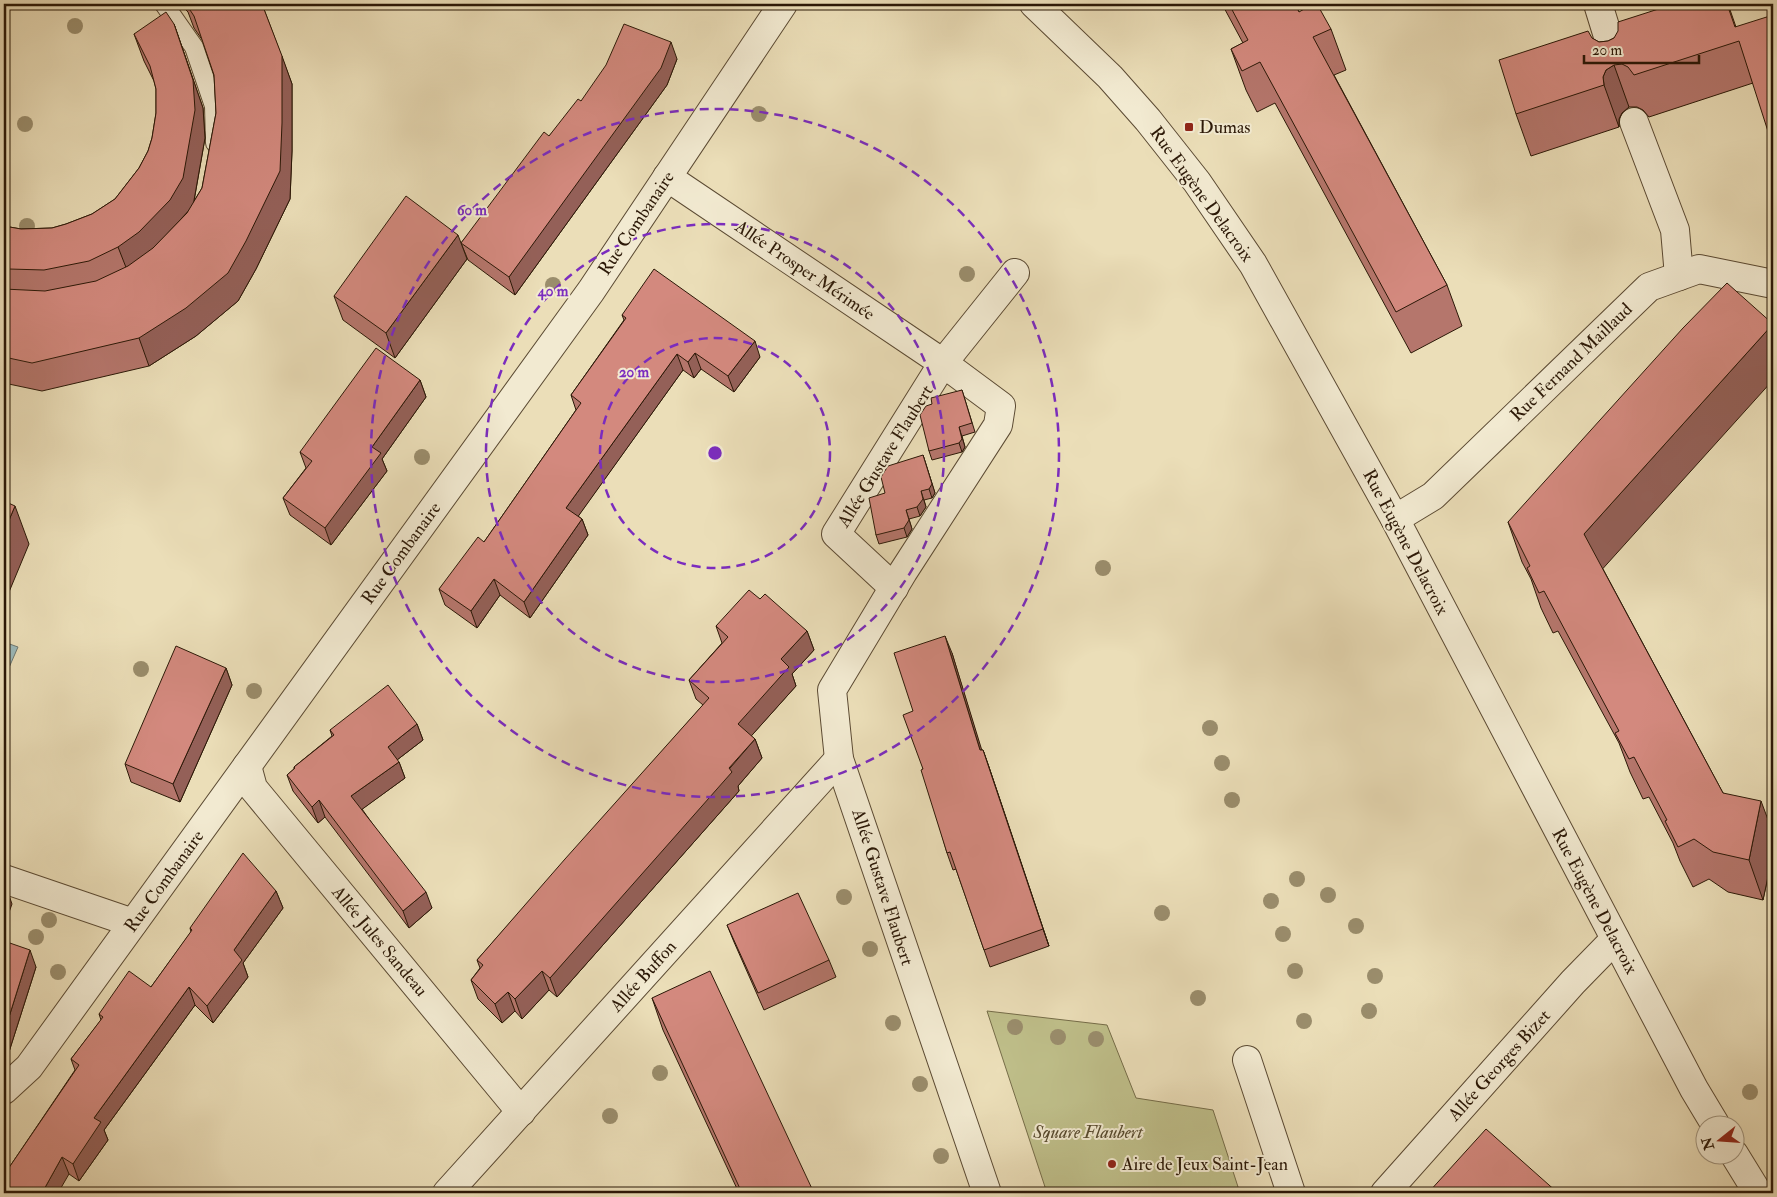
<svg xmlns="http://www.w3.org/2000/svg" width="1777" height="1197" viewBox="0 0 1777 1197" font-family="'IM FELL Double Pica',serif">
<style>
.green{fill:#bfbf8a;stroke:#756c48}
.water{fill:#9cb9b9;stroke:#6f7972}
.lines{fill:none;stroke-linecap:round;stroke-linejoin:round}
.service-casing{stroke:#5b4a33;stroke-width:20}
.minor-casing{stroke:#5b4a33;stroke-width:30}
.tertiary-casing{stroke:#5b4a33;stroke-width:30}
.service{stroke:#f2ead1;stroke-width:18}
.minor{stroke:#f2ead1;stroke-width:28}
.tertiary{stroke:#f2ead1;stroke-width:28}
.tree{fill:#9a8d6c}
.wall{fill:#b5766c;stroke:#2b1807}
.shaded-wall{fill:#946058;stroke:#2b1807}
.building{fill:#d3897e;stroke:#2b1807}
.ring{fill:none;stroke:#7b2cbf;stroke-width:2.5;stroke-dasharray:9 6}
.poi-dot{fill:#8f2418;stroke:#f2ead1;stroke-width:2}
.labels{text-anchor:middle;stroke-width:4;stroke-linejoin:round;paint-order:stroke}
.poi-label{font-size:18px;fill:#2b1807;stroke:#f2ead1;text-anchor:start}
.street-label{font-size:18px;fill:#2b1807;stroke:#f2ead1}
.park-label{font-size:18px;font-style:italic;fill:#574a2e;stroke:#f2ead1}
.centre{fill:#7b2cbf;stroke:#f2ead1;stroke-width:2.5}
.ring-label{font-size:15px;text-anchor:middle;font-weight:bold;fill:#7b2cbf;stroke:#f2ead1;stroke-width:4;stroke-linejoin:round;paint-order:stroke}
</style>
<rect width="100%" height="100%" fill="#ebdeb8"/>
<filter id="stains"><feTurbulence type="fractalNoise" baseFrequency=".004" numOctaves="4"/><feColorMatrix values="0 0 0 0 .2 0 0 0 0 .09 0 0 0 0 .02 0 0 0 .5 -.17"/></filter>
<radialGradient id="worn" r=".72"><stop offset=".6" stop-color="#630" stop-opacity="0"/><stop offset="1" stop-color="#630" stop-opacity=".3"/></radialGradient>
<!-- green -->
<path class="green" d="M987,1011l120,14 29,73 77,12 27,83h-193z"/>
<!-- water -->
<path class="water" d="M4,642l14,5 -14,32z"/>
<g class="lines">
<!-- service casing -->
<g class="service-casing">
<path id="service" d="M164,4l30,43 20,59 1,37"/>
</g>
<!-- minor casing -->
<g class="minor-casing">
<g id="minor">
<path d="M1598,4l20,65"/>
<path d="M1634,122l41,108 4,46"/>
<path d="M667,177l276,186 58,43 -3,19 -95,147 -71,118 7,69 148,434"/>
<path d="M1395,519l38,-23 216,-209 50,-18 74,15"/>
<path d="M894,588l-58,-54 107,-171 72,-90"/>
<path d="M247,766l6,22 268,324"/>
<path d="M4,879l129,44"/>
<path d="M1247,1060l44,133"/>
<path d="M4,1090l25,-23 562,-776 192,-287"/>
<path d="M447,1193l392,-434"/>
<path d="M1385,1193l188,-211 42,-43"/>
</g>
</g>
<!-- tertiary casing -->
<g class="tertiary-casing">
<g id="tertiary">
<path d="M1034,4l76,73 38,43 49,62 56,82 142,255 299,570 21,35"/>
<path d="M1734,1154l24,39"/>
</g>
</g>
<!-- service -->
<use href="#service" class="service"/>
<!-- minor -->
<use href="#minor" class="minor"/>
<!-- tertiary -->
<use href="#tertiary" class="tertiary"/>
</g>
<!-- trees -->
<g class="tree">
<circle cx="75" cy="26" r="8"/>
<circle cx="759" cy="114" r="8"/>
<circle cx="25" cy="124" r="8"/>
<circle cx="27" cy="226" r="8"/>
<circle cx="967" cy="274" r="8"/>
<circle cx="553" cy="285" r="8"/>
<circle cx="422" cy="457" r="8"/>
<circle cx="1103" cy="568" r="8"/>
<circle cx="141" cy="669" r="8"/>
<circle cx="254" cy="691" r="8"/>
<circle cx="1210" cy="728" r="8"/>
<circle cx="1222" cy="763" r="8"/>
<circle cx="1232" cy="800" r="8"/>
<circle cx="1297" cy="879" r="8"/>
<circle cx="1328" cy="895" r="8"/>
<circle cx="844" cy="897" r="8"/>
<circle cx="1271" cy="901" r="8"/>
<circle cx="1162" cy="913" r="8"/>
<circle cx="49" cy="920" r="8"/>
<circle cx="1356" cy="926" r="8"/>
<circle cx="1283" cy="934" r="8"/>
<circle cx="36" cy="937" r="8"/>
<circle cx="870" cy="949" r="8"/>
<circle cx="1295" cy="971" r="8"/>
<circle cx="58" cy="972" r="8"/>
<circle cx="1375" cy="976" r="8"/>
<circle cx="1198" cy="998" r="8"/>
<circle cx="1369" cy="1011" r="8"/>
<circle cx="1304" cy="1021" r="8"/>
<circle cx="893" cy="1023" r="8"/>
<circle cx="1015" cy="1027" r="8"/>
<circle cx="1058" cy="1037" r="8"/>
<circle cx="1096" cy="1039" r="8"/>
<circle cx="660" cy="1073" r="8"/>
<circle cx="920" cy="1084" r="8"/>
<circle cx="1750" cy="1092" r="8"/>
<circle cx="610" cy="1116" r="8"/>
<circle cx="941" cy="1156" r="8"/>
</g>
<!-- wall -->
<g class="wall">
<path d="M180,4h82l30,80v67l-2,48 -34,70 -18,32 -42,35 -47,30 -107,25 -38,-8v-157l17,3 31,-1 14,-4 26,-10 23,-15 24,-31 9,-17 4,-13 4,-25v-24l-2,-8 -10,-20 -10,-27 40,-10 29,84 2,30 -11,63 8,-13 14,-75 -2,-38 -11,-34 -9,-13 -6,-16z"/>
<path d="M1222,4h73l4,8 32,17 15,41 -12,5 113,210 15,41 -51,27 -136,-250 -18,9 -11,-22 -15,-41 12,-6z"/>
<path d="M1728,4l8,23 17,56 -104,34 -6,-7 -6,-3h-8l-7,6 -3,6v8l-88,29 -15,-42 76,-76 7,4 9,-1 6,-3z"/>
<path d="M677,59l-10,26 -152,210 -47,-35 -7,-17 88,-107 32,-35z"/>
<path d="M467,259l-72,99 -52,-38 -9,-24z"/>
<path d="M622,315l138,42 -26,35 -33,-23 -7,9 -11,-8 -105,146 4,3 6,16 -58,83 -30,-23 -23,33 -32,-23 -6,-16 45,-47 92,-132 -5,-15 53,-75z"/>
<path d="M420,380l6,17 -44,62 5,12 -56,74 -41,-30 -7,-17 23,-30 -6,-16z"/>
<path d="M962,390l13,42 -13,4 3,11 -3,5 -30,8 -3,-9 3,-47z"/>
<path d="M923,455l12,38 -3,5 -8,2 2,7 -6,9 -11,3 3,10 -5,8 -28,7 -3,-9 9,-42z"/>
<path d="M1508,522l95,47 120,224 50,40v20l-10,47 -35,-8 -19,-13 -16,8 -13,-26 -7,-18 -24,-46 -6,2 -13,-27 -11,-29 -61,-112 -5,2 -12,-25 -10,-29 -9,-17z"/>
<path d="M760,599l47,32 7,19 -22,24 4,12 -45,50 4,3 7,19 -24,28 1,5 -182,206 -8,-7 -27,29 -7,-8 -13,12 -24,-24 -7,-19 9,-12 -3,-8 226,-255 -7,-6 -7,-19 33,-37 -6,-17z"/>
<path d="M952,653l29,97h2l6,17 60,179 -59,21 -34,-98 -3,1 -6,-17 -24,-84 -10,-58z"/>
<path d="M226,668l6,17 -52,117 -49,-20 -6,-18z"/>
<path d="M417,724l6,16 -26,20 2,2 6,16 -43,31 70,99 -23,20 -84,-111 -7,6 -25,-32 -6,-16 7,-6v-2l38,-31 -2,-6z"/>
<path d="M276,891l7,17 -40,55 5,14 -35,46 -18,-18 -91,125 4,10 -29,41 -10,-7 -65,1 71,-105 -4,-11 30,-39 -2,-6 52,-27 40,-55 -1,-4z"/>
<path d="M727,925l102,35 7,17 -72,33 -30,-68z"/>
<path d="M4,941l32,26 -28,88 -4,-1z"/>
<path d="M652,998l162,195h-75l-76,-163z"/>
</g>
<!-- shaded-wall -->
<g class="shaded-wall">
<path d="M174,24l29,84 2,30 -12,68 -64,69 -11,-28 75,-167z"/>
<path d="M671,42l6,17 -10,26 -152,210 -6,-18z"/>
<path d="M282,56l10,28v67l-2,48 -34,70 -18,32 -42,35 -47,30 -10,-28z"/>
<path d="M1614,65l15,42 -7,6 -3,6v8l-15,-42 -1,-8 3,-7z"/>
<path d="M458,235l9,24 -72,99 -9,-25z"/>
<path d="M1773,324v56l-175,194 -14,-40z"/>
<path d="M755,341l5,16 -26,35 -6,-16z"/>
<path d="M695,353l6,16 -7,9 -6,-16z"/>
<path d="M677,354l6,16 -111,155 -6,-17z"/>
<path d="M420,380l6,17 -44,62 5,12 -56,74 -6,-17 47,-81z"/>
<path d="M959,427l6,20 -3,5 -3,-9z"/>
<path d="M923,455l12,38 -3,5 -3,-9z"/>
<path d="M921,491l5,16 -6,9 -3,-9z"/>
<path d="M15,506l14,38 -25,60v-72z"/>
<path d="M906,510l6,19 -5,8 -3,-9z"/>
<path d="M582,519l6,16 -58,83 -6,-16z"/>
<path d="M494,579l6,16 -23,33 -6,-17z"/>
<path d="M807,631l7,19 -22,24 4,12 -51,57 -7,-19 43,-65z"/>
<path d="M945,636l7,17 35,114 -7,-17z"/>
<path d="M226,668l6,17 -52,117 -7,-18z"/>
<path d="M417,724l6,16 -30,23 -5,-16z"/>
<path d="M755,739l7,19 -24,28 1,5 -182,206 -7,-19z"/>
<path d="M983,750l6,17 60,179 -6,-17z"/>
<path d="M399,762l6,16 -48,35 -6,-17z"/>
<path d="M319,800l6,17 -7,6 -6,-16z"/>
<path d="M1761,801l12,32v20l-10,47 -14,-40z"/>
<path d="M6,887l6,17 -8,22v-34z"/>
<path d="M276,891l7,17 -40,55 5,14 -35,46 -6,-17 27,-56z"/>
<path d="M426,892l6,16 -23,20 -6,-17z"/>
<path d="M30,950l6,17 -28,88 -4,-11v-11z"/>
<path d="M542,971l7,19 -27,29 -7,-20z"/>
<path d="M189,987l6,18 -91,125 4,10 -29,41 -6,-17 21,-46z"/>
<path d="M508,992l7,19 -13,12 -7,-19z"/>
<path d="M62,1157l7,17 -11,19h-16z"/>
</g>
<!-- building -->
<g class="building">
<path d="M186,4h76l20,52v67l-2,48 -34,70 -18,32 -42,35 -47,30 -107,25 -28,-6v-68l41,2 51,-10 32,-15 25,-18 34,-35 15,-25 14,-75 -2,-38 -20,-59z"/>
<path d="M1229,4h66l4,8 14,-8h4l14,25 -18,8 134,248 -51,27 -136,-250 -18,9 -11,-22 17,-9z"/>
<path d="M1674,4h53l8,23 38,-12v132l-34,-106 -105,34 -6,-8 -6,-3 -8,1 -8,5 -3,7 1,8 -88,29 -17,-54 89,-29 4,7 7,4 9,-1 6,-3 4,-7v-9z"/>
<path d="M166,12l8,12 19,56 2,30 -12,68 -13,22 -31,32 -21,15 -29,14 -45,9 -35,-1 -5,-2v-41l17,3 31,-1 14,-4 26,-10 23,-15 24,-31 9,-17 4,-13 4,-25v-24l-6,-23 -16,-32z"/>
<path d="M624,24l47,18 -10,26 -152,209 -48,-34 83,-111 5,4 29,-37 3,2 25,-36z"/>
<path d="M406,196l52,39 -72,98 -52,-37z"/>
<path d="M654,269l101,72 -27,35 -33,-23 -7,9 -11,-8 -111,154 16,11 -58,83 -30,-23 -23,32 -32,-22 39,-52 6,5 97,-139 -10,-8 55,-77 -4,-3z"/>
<path d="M1727,283l46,41 -189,210 139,259 38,8 -12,59 -36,-8 -19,-13 -16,8 -13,-26 2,-1 -33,-63 -5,2 -14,-26 4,-2 -75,-140 -5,2 -12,-25 3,-2 -22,-44 175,-194z"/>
<path d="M376,348l44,32 -48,67 9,6 -56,75 -42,-30 29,-37 -12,-9z"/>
<path d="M962,390l10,33 -13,4 3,12 -3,4 -30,8 -9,-36 6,-9 6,-2 -1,-6z"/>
<path d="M923,455l9,29 -3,5 -8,2 2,8 -6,8 -11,3 3,10 -5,8 -28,7 -7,-37 16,-5 -4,-16 7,-11z"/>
<path d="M4,501l11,5 -11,26z"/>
<path d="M749,590l11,9 5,-5 42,37 -26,28 8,8 -51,57 17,15 -26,29 3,4 -182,206 -8,-7 -27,28 -7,-7 -13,12 -24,-24 12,-15 -6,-5 88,-101 144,-161 -20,-18 39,-43 -12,-11z"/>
<path d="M945,636l35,114h3l60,179 -59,21 -34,-98 -3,1 -26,-83 2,-1 -20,-54 10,-4 -19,-58z"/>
<path d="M176,646l50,22 -53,116 -48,-20z"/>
<path d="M388,685l29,39 -29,23 11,15 -48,34 75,96 -23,19 -84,-111 -7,7 -25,-32 8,-7 -1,-1 40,-32 -4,-5z"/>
<path d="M243,853l33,38 -42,59 8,10 -35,46 -18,-19 -95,131 7,4 -28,42 -11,-7 -20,36h-38v-18l75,-110 -8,-6 32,-42 -4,-3 30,-43 22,16 41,-57 -2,-2z"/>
<path d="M798,893l31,67 -71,33 -31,-68z"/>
<path d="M4,941l26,9 -26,83z"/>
<path d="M710,971l104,222h-72l-90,-195z"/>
<path d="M1486,1129l72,64h-130z"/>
</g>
<!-- distance rings -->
<g class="ring">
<circle cx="715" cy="453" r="115"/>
<circle cx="715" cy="453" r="229"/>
<circle cx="715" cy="453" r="344"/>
</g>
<!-- markers -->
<g class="poi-dot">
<rect x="1184" y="122" width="10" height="10" rx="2.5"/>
<circle cx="1112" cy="1164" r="5"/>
</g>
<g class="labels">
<!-- poi labels -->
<g class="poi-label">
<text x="1199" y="133">Dumas</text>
<text x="1122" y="1170">Aire de Jeux Saint-Jean</text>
</g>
<!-- street labels -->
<g class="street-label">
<text transform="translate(1202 194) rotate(54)" y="6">Rue Eugène Delacroix</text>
<text transform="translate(636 223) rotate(-56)" y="6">Rue Combanaire</text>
<text transform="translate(805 270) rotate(34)" y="6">Allée Prosper Mérimée</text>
<text transform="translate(1571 362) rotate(-44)" y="6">Rue Fernand Maillaud</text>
<text transform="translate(885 456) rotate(-58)" y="6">Allée Gustave Flaubert</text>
<text transform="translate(1406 542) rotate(62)" y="6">Rue Eugène Delacroix</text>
<text transform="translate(401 553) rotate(-54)" y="6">Rue Combanaire</text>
<text transform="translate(164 881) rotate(-54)" y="6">Rue Combanaire</text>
<text transform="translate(883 887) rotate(72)" y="6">Allée Gustave Flaubert</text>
<text transform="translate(1595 901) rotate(62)" y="6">Rue Eugène Delacroix</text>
<text transform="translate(380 941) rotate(50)" y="6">Allée Jules Sandeau</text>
<text transform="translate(643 976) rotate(-48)" y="6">Allée Buffon</text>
<text transform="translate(1499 1065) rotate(-48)" y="6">Allée Georges Bizet</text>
</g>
<!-- park labels -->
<g class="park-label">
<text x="1088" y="1138">Square Flaubert</text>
</g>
</g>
<circle cx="715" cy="453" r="8" class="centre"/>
<g class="ring-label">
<text x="472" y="215">60 m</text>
<text x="553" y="296">40 m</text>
<text x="634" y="377">20 m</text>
</g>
<!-- margin -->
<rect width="1777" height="1197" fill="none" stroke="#ebdeb8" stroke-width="20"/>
<rect x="5" y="5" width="1767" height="1187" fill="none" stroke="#2b1807" stroke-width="2.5"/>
<rect x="10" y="10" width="1757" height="1177" fill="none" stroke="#2b1807"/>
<!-- north arrow -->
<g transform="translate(1720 1140) rotate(253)"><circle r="24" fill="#f2ead1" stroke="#a29680"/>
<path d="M0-4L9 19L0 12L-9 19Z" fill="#8f2418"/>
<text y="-8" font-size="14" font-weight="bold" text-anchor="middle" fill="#2b1807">N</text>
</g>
<!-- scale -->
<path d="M1584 55v8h115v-8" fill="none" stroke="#2b1807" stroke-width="2.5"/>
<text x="1592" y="55" font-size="15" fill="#2b1807" stroke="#f2ead1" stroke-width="4" paint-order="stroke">20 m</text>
<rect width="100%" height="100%" filter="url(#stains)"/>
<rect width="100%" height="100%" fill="url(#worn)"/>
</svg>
